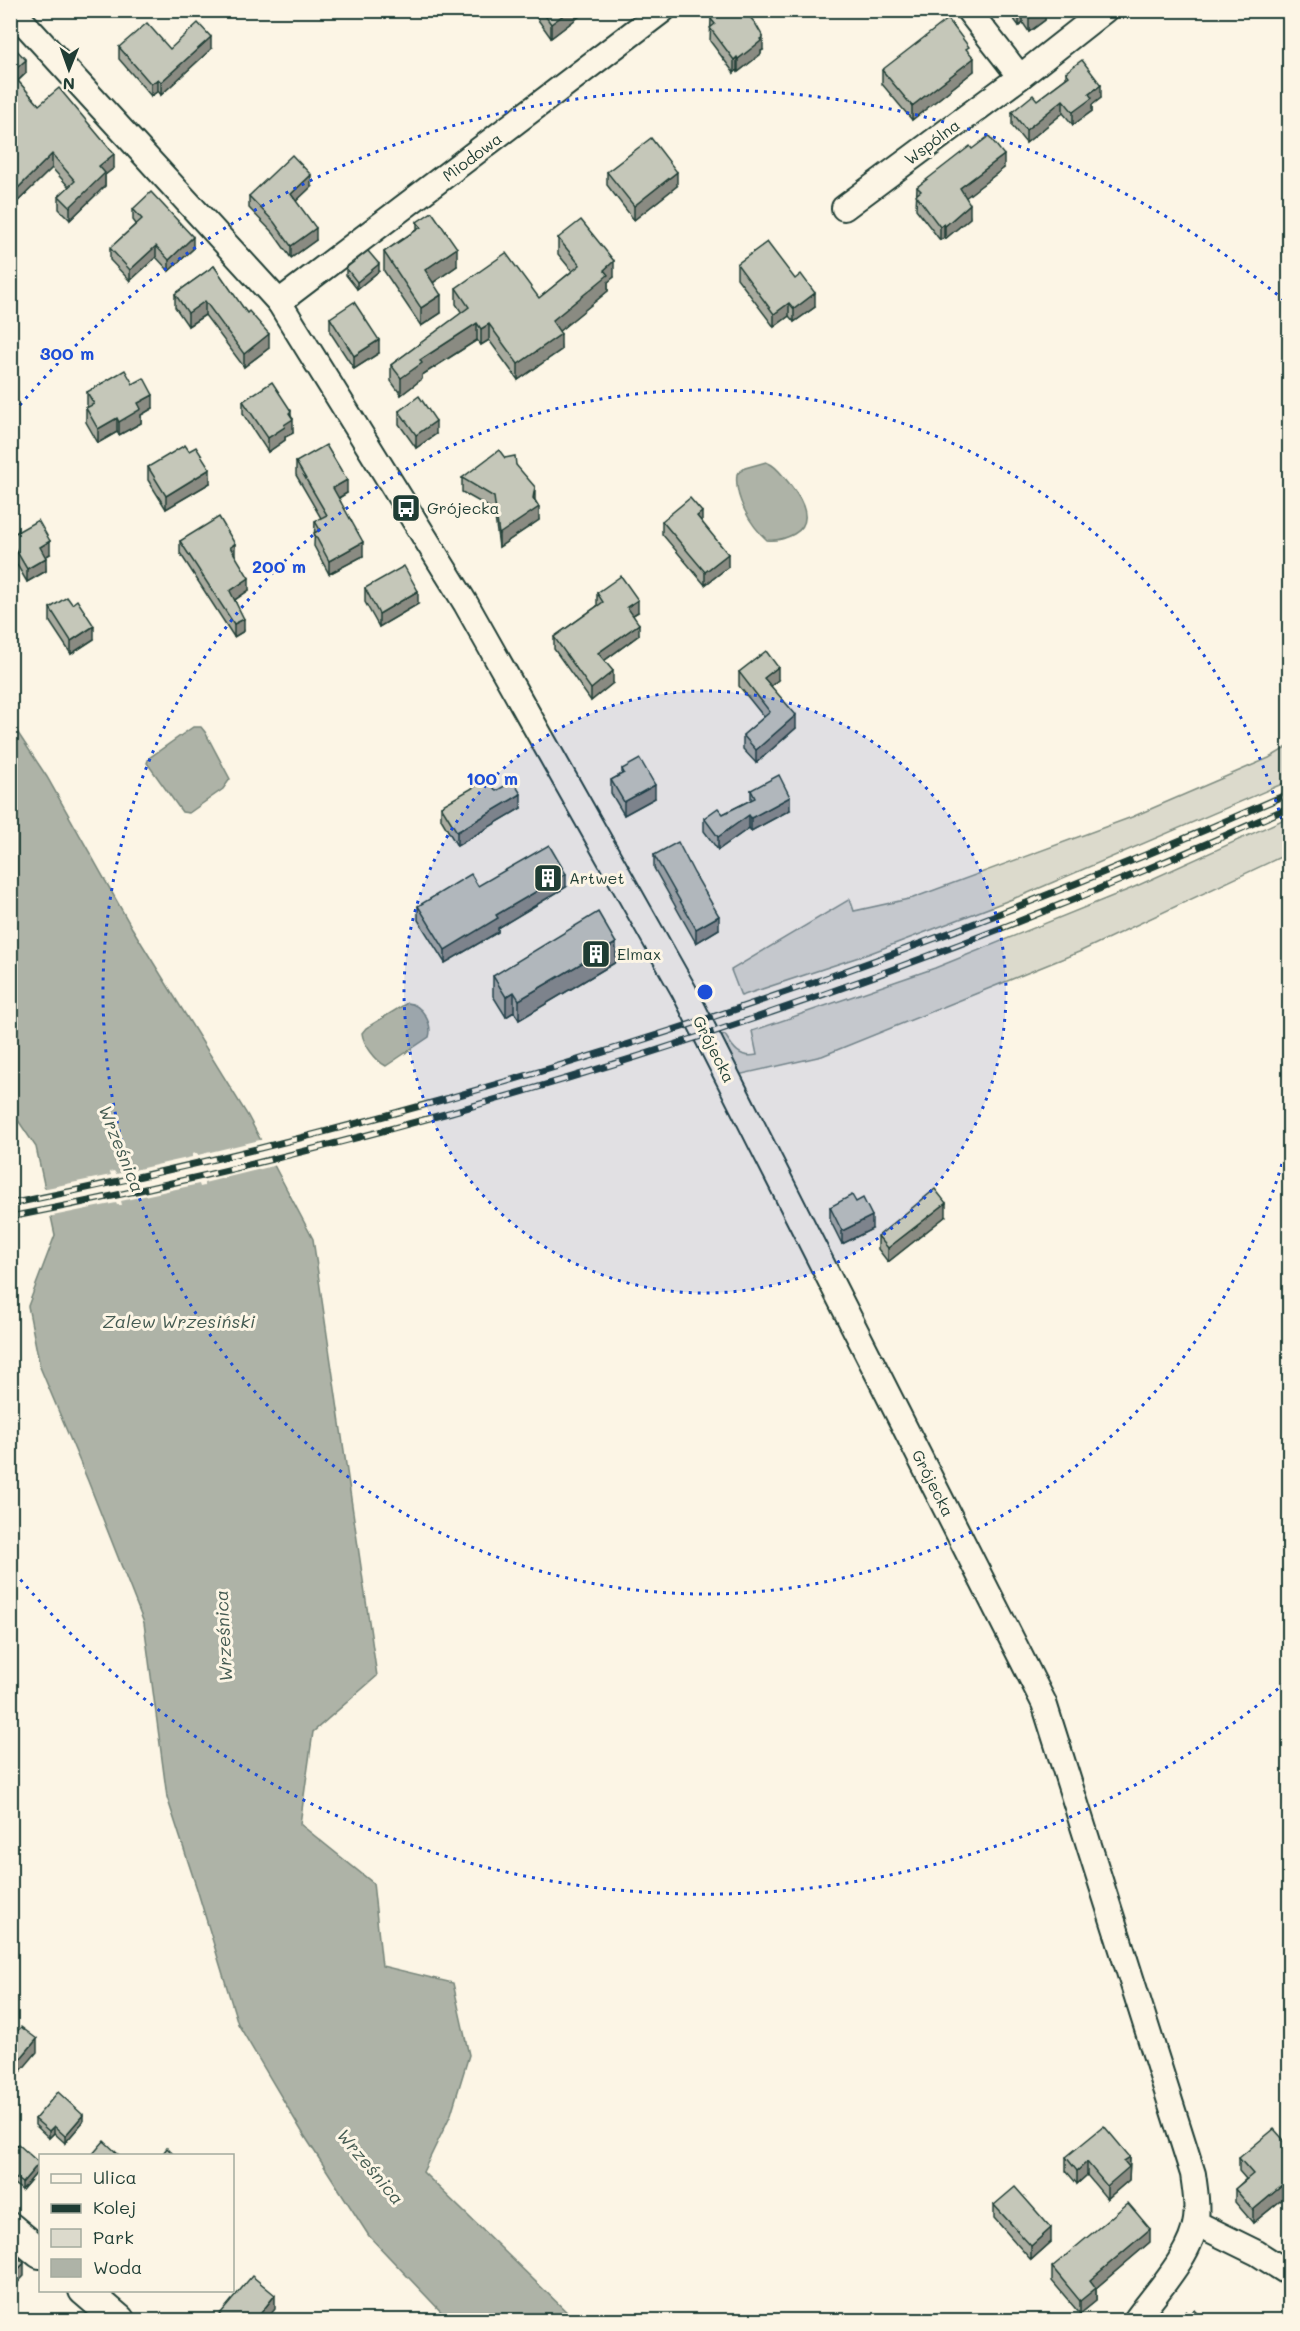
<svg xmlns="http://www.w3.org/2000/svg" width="1300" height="2331" viewBox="0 0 1300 2331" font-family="Mali,sans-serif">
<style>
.green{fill:#dcdacc;stroke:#7e8c80;stroke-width:1.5}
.water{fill:#aeb3a7;stroke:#758479;stroke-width:1.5}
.pier{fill:#fcf5e5}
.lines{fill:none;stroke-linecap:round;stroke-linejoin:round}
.minor-casing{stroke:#1f3d34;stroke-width:28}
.tertiary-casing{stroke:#1f3d34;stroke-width:34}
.minor{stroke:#fcf5e5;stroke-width:24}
.tertiary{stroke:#fcf5e5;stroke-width:30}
.rail-casing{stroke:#1f3d34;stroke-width:7}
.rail{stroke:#fcf5e5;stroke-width:4.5;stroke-dasharray:14;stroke-linecap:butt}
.wall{fill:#a9ab9f;stroke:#1f3d34;stroke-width:1.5}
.shaded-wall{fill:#8a8b82;stroke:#1f3d34;stroke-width:1.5}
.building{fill:#c5c7b9;stroke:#1f3d34;stroke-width:1.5}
.ring{fill:none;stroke:#1d4ed8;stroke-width:3;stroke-dasharray:3 6}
.labels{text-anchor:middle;stroke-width:6;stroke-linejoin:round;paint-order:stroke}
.street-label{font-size:16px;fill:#1f3d34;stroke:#fcf5e5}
.poi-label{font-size:16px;fill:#1f3d34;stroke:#fcf5e5;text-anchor:start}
.water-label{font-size:18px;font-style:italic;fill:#435a51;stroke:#fcf5e5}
.centre{fill:#1d4ed8;stroke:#fcf5e5;stroke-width:3}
.ring-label{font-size:18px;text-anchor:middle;font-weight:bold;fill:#1d4ed8;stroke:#fcf5e5;stroke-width:6;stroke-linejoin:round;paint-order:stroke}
</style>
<rect width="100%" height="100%" fill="#fcf5e5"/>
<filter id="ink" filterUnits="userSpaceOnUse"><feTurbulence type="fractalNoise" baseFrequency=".0167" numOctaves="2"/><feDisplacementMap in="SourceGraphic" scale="12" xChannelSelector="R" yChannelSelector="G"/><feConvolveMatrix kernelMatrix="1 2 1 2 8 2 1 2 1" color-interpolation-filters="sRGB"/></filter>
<g filter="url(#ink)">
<!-- green -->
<g class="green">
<path d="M1289,746v35l-261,112 -160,61 -127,42 -10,-26 119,-71 4,12 59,-13 219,-81 137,-59z"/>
<path d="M1289,817v36l-210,99 -257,104 -84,19 -20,-38 7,-2c8,13 15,24 32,20l-5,-24 183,-63 195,-79z"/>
</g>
<!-- water -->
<g class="water">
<path d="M766,462c8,3 12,8 18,15 12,14 35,43 10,57 -9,5 -16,7 -27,6 -17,-15 -33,-43 -30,-66l8,-6z"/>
<path d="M10,721l37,56 85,151 116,188 65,123 64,437 -64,56 -13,92 73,59 9,83 71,17 16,72 -18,59 -28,58 152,148h-126l-80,-84 -65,-101 -66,-111 -41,-135 -30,-92 -23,-174 -56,-142 -48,-114 -12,-61 27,-71 -19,-88 -25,-37z"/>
<path d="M193,727h8l4,5 25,47 -7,10 -34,24 -7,-1 -35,-49 2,-5z"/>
<path d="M407,1003c15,1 26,21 22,34l-43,29c-10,-5 -23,-22 -24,-33l4,-5z"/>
</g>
<!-- pier -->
<path class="pier" d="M264,1139l13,26 -73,18v3l-4,1 -1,-3 -78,17 1,4h-5l-1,-2 -68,14 -6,-28 69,-14 -1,-3 4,-1 2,3 76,-17v-3l5,-1 1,2z"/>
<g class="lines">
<!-- minor casing -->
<g class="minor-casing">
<g id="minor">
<path d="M12,10l267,292 187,302 218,387 360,712 149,471c2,16 5,30 3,46 -4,35 -41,73 -60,100"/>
<path d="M968,10l52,67 85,-67"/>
<path d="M844,208l176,-131"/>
<path d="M279,302l384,-292"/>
<path d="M1196,2223l61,30 33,21"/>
</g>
</g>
<!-- tertiary casing -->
<g class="tertiary-casing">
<g id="tertiary">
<path d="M10,2228l30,25"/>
<path d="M84,2290l35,30"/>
</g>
</g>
<!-- minor -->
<use href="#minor" class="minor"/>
<!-- tertiary -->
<use href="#tertiary" class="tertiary"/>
<!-- rail casing -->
<g class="rail-casing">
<g id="rail">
<path d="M10,1204c441,-88 869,-229 1280,-411"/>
<path d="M10,1217c441,-86 871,-226 1280,-410"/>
</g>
</g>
<!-- rail -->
<use href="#rail" class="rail"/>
</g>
<!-- wall -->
<g class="wall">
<path d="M531,10h49v6l-29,22z"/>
<path d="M1007,10h44l-6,5v5l-16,12 -6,-9 -4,3z"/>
<path d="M711,19l52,31 -2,1v3l-23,18 -1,-2 -3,3 -24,-32z"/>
<path d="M10,43l16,30 -8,8 21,24 75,63 -9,7v11l-35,34 -11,-11v-13l10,-9 -17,-19 -42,41z"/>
<path d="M119,47l51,2h41l-50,46 -3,-4 -7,5 -32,-37z"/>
<path d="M969,52l5,19 -62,49 -30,-36v-14z"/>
<path d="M1066,72l35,26 -9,7v6l-19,14 -10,-12 -37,30 -14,-17v-14l25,-12 29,-22z"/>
<path d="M972,149l32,19 -38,29 4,21 -25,21 -1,-1 -4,2 -24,-31 1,-22z"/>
<path d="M607,172l70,14 -43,34 -27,-35z"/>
<path d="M311,187l-15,14 20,39 -25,18 -17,-24 -25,-26v-12z"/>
<path d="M133,209l60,40 -24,22 -13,-14 -26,24 -20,-21v-12l26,-24 -3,-4z"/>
<path d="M417,222l40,44 -24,17 8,30 -20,13 -37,-55v-19l33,-23z"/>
<path d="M558,238l56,39 -6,5v9l-49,40 2,19 -43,30 -29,-40 -8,5 -4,-5 -55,35v4l-21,16 -10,-14v-16l71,-52 -6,-9v-16l83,10 33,-27 -14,-17z"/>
<path d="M737,264l78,43 -21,15 -5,-6 -15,11 -37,-49z"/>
<path d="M214,266l55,82 -25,19 -39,-52 -17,11 -13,-19v-13z"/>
<path d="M346,268l33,3 -22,18 -11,-14z"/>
<path d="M330,318l49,35 -25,16 -24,-37z"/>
<path d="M133,384l20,24 -12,7v8l-22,12 -2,-3 -19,11 -12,-21v-14l2,-1 -1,-1v-14z"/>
<path d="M243,401l48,16 2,16 -8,4v3l-17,12 -25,-38z"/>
<path d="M399,411l37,23 -20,14 -17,-24z"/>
<path d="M189,451l21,32 -44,26 -18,-29v-13z"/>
<path d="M505,458l11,7 19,36 4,19 -40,27 -5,-37 -32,-18v-14z"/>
<path d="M296,462l51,31 -8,5 24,58 -34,18 -15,-28 1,-25 6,-3 -25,-43z"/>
<path d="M662,521l40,1 26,45 -23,18 -43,-51z"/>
<path d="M10,536l40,18 -5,3 1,14 -19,11 -17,-29z"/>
<path d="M180,541l55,15 14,34 -14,10 9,31 -10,6 -54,-84z"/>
<path d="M365,588l53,16 -39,23 -14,-25z"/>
<path d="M597,593l41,19 -5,3 6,20 -35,26 9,22 -22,18 -37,-52v-12l43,-31z"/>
<path d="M50,608l44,31 -23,15 -21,-32z"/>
<path d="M739,672l39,8 -7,6 25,42 -40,35 -13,-14v-14l21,-18 -25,-31z"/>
<path d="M622,769l33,29 -31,17 -13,-22v-13l11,-6z"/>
<path d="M751,790l39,20 -39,21 -2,-3 -31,22 -14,-19v-13l19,-4 28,-14z"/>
<path d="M496,791l25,17 -64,38 -16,-27v-13z"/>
<path d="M654,855l65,74 -23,14 -42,-75z"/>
<path d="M478,886l88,1 -68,41v4l-53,31 -27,-43v-14z"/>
<path d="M616,962l-97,58 -5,-8 -8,5 -13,-21v-20z"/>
<path d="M830,1207l42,22 -30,15 -12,-24z"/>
<path d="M946,1216l-58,46 -10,-13v-13z"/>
<path d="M35,2119l48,3 -18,21 -11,-10 -5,5 -14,-13z"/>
<path d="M1290,2147v46l-37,30 -18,-21v-13l11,-10 -7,-8v-13z"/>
<path d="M10,2152l29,18 -17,20 -12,-9z"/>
<path d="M1066,2157h64l-1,23 -22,19 -20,-24 -10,9 -11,-13z"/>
<path d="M994,2205l57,37 -20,18 -37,-42z"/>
<path d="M1150,2242l-54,46v13l-16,13 -28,-33v-14z"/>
</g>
<!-- shaded-wall -->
<g class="shaded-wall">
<path d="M570,10h10v6l-29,22v-14z"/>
<path d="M1022,10h1v13l-4,3v-14z"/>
<path d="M1040,10h11l-6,5v5l-16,12v-14z"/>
<path d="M211,37v12l-50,46v-13z"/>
<path d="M763,37v13l-2,1v3l-23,18v-13z"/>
<path d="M737,57v13l-3,3v-13z"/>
<path d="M974,58v13l-62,49v-14z"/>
<path d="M26,60v13l-15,14v-14z"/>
<path d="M158,79v12l-7,5v-12z"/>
<path d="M1101,85v13l-9,7v6l-19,14v-13l16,-18z"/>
<path d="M1063,100v13l-37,30v-13z"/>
<path d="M52,154v14l-42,41v-13z"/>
<path d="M114,154v14l-9,7v11l-35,34v-13l29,-41z"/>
<path d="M1004,155v13l-44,34v-14z"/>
<path d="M677,172v14l-43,34v-14z"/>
<path d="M311,175v12l-20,19v-12z"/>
<path d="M970,204v14l-25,21v-13z"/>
<path d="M944,224v14l-4,2v-13z"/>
<path d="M316,228v12l-25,18v-12z"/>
<path d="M193,237v12l-24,22v-11z"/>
<path d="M156,246v11l-26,24v-11z"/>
<path d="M457,248v18l-32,22v-18z"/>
<path d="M614,261v16l-6,5v9l-56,46v-16l52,-51z"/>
<path d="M379,264v7l-22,18v-7z"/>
<path d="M815,293v14l-21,15v-13z"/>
<path d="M441,295v18l-20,13v-18z"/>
<path d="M205,301v14l-17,11v-13z"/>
<path d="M789,303v13l-15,11v-13z"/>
<path d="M477,323v17l-55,35v4l-21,16v-17l19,-18z"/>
<path d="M489,324v16l-8,5v-16z"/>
<path d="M269,334v14l-25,19v-13z"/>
<path d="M561,334v16l-43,30v-16z"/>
<path d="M379,340v13l-25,16v-13z"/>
<path d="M153,395v13l-12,7v8l-22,12v-13l19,-19z"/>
<path d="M291,411v9l2,-1v14l-8,4v3l-17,12v-14l16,-13 5,-12z"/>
<path d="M117,418v14l-19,11v-14z"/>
<path d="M436,421v13l-20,14v-13z"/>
<path d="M210,469v14l-44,26v-13z"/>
<path d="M347,480v13l-14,8v-13z"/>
<path d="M535,487v13l4,7v13l-40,27v-13l34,-36z"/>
<path d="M702,512v13l-5,-9z"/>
<path d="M50,541v13l-10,6v-13z"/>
<path d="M363,542v14l-34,18v-13z"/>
<path d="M235,544v12l-5,-9z"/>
<path d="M728,554v13l-23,18v-13z"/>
<path d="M46,558v13l-19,11v-13z"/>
<path d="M249,578v12l-19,13v-12z"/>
<path d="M418,591v13l-39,23v-13z"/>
<path d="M638,600v12l-11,7v-12z"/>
<path d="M244,619v12l-10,6v-13z"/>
<path d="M639,624v11l-41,30v-12z"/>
<path d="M94,626v13l-23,15v-13z"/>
<path d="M778,667v13l-14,12v-14z"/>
<path d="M613,671v12l-22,18v-12z"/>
<path d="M796,715v13l-40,35v-13z"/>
<path d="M655,785v13l-31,17v-13z"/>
<path d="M521,794v14l-64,38v-14z"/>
<path d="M790,797v13l-39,21v-13z"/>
<path d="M749,815v13l-31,22v-13z"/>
<path d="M566,874v13l-68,41v4l-53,31v-13l51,-35z"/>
<path d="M719,916v13l-23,14v-14z"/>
<path d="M616,943v19l-97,58v-20z"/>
<path d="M514,992v20l-8,5v-20z"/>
<path d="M946,1203v13l-58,46v-14z"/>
<path d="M872,1216v13l-30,15v-13z"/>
<path d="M37,2039v13l-27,32v-13z"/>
<path d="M83,2115v7l-18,21v-7z"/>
<path d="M54,2126v7l-5,5v-7z"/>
<path d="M1290,2148v13l-7,-7z"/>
<path d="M1130,2157l-1,23 -22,19v-13l17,-25z"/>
<path d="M1087,2162v13l-10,9v-13z"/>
<path d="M39,2163v7l-17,20v-7z"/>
<path d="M1290,2179v14l-37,30v-13z"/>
<path d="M1051,2228v14l-20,18v-14z"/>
<path d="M1150,2229v13l-54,46v13l-16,13v-13l10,-21z"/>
<path d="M24,2263v13l-14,15v-13z"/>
<path d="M275,2295v14l-9,11h-9v-2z"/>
</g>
<!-- building -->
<g class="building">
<path d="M541,10h29l-19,14z"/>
<path d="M721,10h23l11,13 8,14 -3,2 1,2 -23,18 -1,-2 -3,3 -24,-32 5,-4 -4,-5z"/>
<path d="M1023,10h17l-11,8z"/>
<path d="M948,19l21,28 -3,2 8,9 -62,48 -30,-36z"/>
<path d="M147,23l23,26 28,-26 13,14 -50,45 -3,-3 -7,5 -32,-37z"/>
<path d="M10,43l16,17 -15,13 28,32 20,-17 55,66 -15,12 6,7 -35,34 -11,-11 16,-15 -23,-27 -42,42z"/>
<path d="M1082,60l19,25 -12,9 3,4 -19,14 -10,-12 -37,30 -14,-18 21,-17 4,5 32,-24 -3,-4z"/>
<path d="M989,136l15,19 -44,33 10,16 -25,22 -1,-2 -4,3 -24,-32 5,-4 -4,-4 53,-41 2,3z"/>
<path d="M651,138l26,34 -43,34 -27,-34z"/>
<path d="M292,155l19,20 -20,19 25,34 -25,18 -17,-24 -25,-26z"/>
<path d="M151,192l42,45 -24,23 -13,-14 -26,24 -20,-22 32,-29 -9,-10z"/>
<path d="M432,212l25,36 -32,22 16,25 -20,13 -37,-56 37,-25 -4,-5z"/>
<path d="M581,220l33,41 -10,9 4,5 -56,46 9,13 -43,30 -29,-40 -8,5 -4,-6 -57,37 2,3 -21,15 -10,-13 78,-58 -13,-19 50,-35 33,45 41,-33 -22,-27z"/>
<path d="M767,242l28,37 6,-5 14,19 -21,16 -5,-6 -15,11 -37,-50z"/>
<path d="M368,251l11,13 -22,18 -11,-14z"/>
<path d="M214,266l33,47 2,-2 20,23 -25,20 -39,-53 -17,12 -13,-19z"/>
<path d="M354,302l25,38 -25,16 -24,-38z"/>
<path d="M125,370l8,14 11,-6 9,17 -15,8 3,6 -22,13 -2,-4 -19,11 -12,-21 8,-4 -7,-12z"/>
<path d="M272,382l19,29 -2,2 4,6 -9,6 1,2 -17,11 -25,-37z"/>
<path d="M419,396l17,25 -20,14 -17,-24z"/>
<path d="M185,445l4,6 7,-4 14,22 -44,27 -18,-29z"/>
<path d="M326,445l21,35 -14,8 30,54 -34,19 -15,-28 6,-3 -5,-9 12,-6 -31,-53z"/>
<path d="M499,450l6,8 10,-2 1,9 19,22 -2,11 6,9 -40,27 -5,-37 -32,-19z"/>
<path d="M690,498l12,14 -5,4 31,38 -23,18 -43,-51z"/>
<path d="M219,517l16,27 -5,3 19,31 -19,13 14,28 -10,5 -54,-83z"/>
<path d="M38,520l12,21 -10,6 6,11 -19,11 -17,-29v-4z"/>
<path d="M404,566l14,25 -39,23 -14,-26z"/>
<path d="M621,576l17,24 -11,7 12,17 -41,29 15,18 -22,18 -37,-52 49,-35 -6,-9z"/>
<path d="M67,597l5,7 5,-4 17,26 -23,15 -21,-33z"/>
<path d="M766,651l12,16 -14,11 32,37 -40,35 -13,-15 27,-23 -31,-40z"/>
<path d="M640,759l15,26 -31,17 -13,-22 13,-7 -2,-4z"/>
<path d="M779,775l11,22 -39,21 -2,-3 -31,22 -14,-19 14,-10 5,6 32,-16 -4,-8z"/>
<path d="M488,779l8,12 17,-10 8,13 -64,38 -16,-26z"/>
<path d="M678,842l16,31 25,43 -23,13 -42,-74z"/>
<path d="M549,845l17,29 -70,41 2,3 -53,32 -27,-44 53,-32 7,12z"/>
<path d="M598,912l18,31 -97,57 -5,-8 -8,5 -13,-21z"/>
<path d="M935,1189l11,14 -58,45 -10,-12z"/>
<path d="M852,1195l4,7 7,-4 9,18 -30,15 -12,-24z"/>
<path d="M21,2027l16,12 -27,32v-32z"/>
<path d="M58,2092l25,23 -18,21 -11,-10 -5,5 -14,-12z"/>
<path d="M1104,2126l26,31 -6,4 5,6 -22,19 -20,-24 -10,9 -11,-14z"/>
<path d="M1274,2129l16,18 -7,7 7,7v18l-37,31 -18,-21 18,-15 -14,-16z"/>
<path d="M104,2141l16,15h-29z"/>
<path d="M18,2144l21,19 -17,20 -12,-9v-22z"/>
<path d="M167,2148l8,8h-14z"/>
<path d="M1015,2187l36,41 -20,18 -37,-41z"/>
<path d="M1128,2203l22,26 -60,51 6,8 -16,13 -28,-34z"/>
<path d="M10,2250l14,13 -14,15z"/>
<path d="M252,2276l23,19 -18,23 3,2h-45z"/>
<path d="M1194,2310l9,10h-29l11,-9 4,4z"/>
</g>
</g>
<!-- distance rings -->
<circle cx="705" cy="992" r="301" fill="#1d4ed8" fill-opacity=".12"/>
<g class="ring">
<circle cx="705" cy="992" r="301"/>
<path d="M1289 1138A602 602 0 1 1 1289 846"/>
<path d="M1285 1683A902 902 0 0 1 14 1572M14 412A902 902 0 0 1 1285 301"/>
</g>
<!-- icons -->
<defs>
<g id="bus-square" transform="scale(1.5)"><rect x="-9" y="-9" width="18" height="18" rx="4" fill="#1f3d34" stroke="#fcf5e5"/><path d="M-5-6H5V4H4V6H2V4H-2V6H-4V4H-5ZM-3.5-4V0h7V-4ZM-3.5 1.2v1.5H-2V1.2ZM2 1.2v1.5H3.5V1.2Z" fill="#fff"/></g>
<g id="building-square" transform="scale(1.5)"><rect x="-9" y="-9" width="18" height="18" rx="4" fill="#1f3d34" stroke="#fcf5e5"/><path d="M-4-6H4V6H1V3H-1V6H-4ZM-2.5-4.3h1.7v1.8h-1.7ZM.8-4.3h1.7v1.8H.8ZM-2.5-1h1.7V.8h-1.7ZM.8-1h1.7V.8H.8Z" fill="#fff"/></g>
</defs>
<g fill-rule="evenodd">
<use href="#bus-square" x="406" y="508"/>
<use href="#building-square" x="548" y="878"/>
<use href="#building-square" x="596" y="954"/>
</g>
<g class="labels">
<!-- street labels -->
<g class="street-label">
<text transform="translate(932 142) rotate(-37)" y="6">Wspólna</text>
<text transform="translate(472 157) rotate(-37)" y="6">Miodowa</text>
<text transform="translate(714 1049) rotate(63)" y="6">Grójecka</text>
<text transform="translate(933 1483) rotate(63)" y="6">Grójecka</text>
</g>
<!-- poi labels -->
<g class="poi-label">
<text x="427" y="514">Grójecka</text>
<text x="569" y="884">Artwet</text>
<text x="617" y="960">Elmax</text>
</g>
<!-- water labels -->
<g class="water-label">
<text transform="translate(121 1149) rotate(68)" y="6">Wrześnica</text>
<text x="179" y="1328">Zalew Wrzesiński</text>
<text transform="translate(224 1636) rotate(-93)" y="6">Wrześnica</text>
<text transform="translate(370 2167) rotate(50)" y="6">Wrześnica</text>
</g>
</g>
<circle cx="705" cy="992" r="9" class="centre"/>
<g class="ring-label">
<text x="67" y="360">300 m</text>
<text x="279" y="573">200 m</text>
<text x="492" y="785">100 m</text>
</g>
<!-- margin -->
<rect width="1300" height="2331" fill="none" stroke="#fcf5e5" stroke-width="36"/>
<rect x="18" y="18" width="1264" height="2295" fill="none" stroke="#1f3d34" stroke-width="2" filter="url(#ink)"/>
<!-- legend -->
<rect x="39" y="2154" width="195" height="138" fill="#fcf5e5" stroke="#a4ab9e" stroke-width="1.5"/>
<rect x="51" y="2174" width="30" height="9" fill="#fcf5e5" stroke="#a4ab9e" stroke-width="1.5"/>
<text x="93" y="2184" font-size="18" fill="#1f3d34">Ulica</text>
<rect x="51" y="2204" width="30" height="9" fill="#1f3d34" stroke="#a4ab9e" stroke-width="1.5"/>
<text x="93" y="2214" font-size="18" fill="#1f3d34">Kolej</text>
<rect x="51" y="2229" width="30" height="18" fill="#dcdacc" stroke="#a4ab9e" stroke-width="1.5"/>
<text x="93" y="2244" font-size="18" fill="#1f3d34">Park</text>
<rect x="51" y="2259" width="30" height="18" fill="#aeb3a7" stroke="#a4ab9e" stroke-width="1.5"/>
<text x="93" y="2274" font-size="18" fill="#1f3d34">Woda</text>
<!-- north arrow -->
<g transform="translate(69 69) rotate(181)" stroke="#fcf5e5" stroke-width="4.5" paint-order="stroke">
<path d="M0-4.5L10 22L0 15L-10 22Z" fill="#1f3d34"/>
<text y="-9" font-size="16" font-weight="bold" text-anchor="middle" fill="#1f3d34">N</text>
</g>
</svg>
